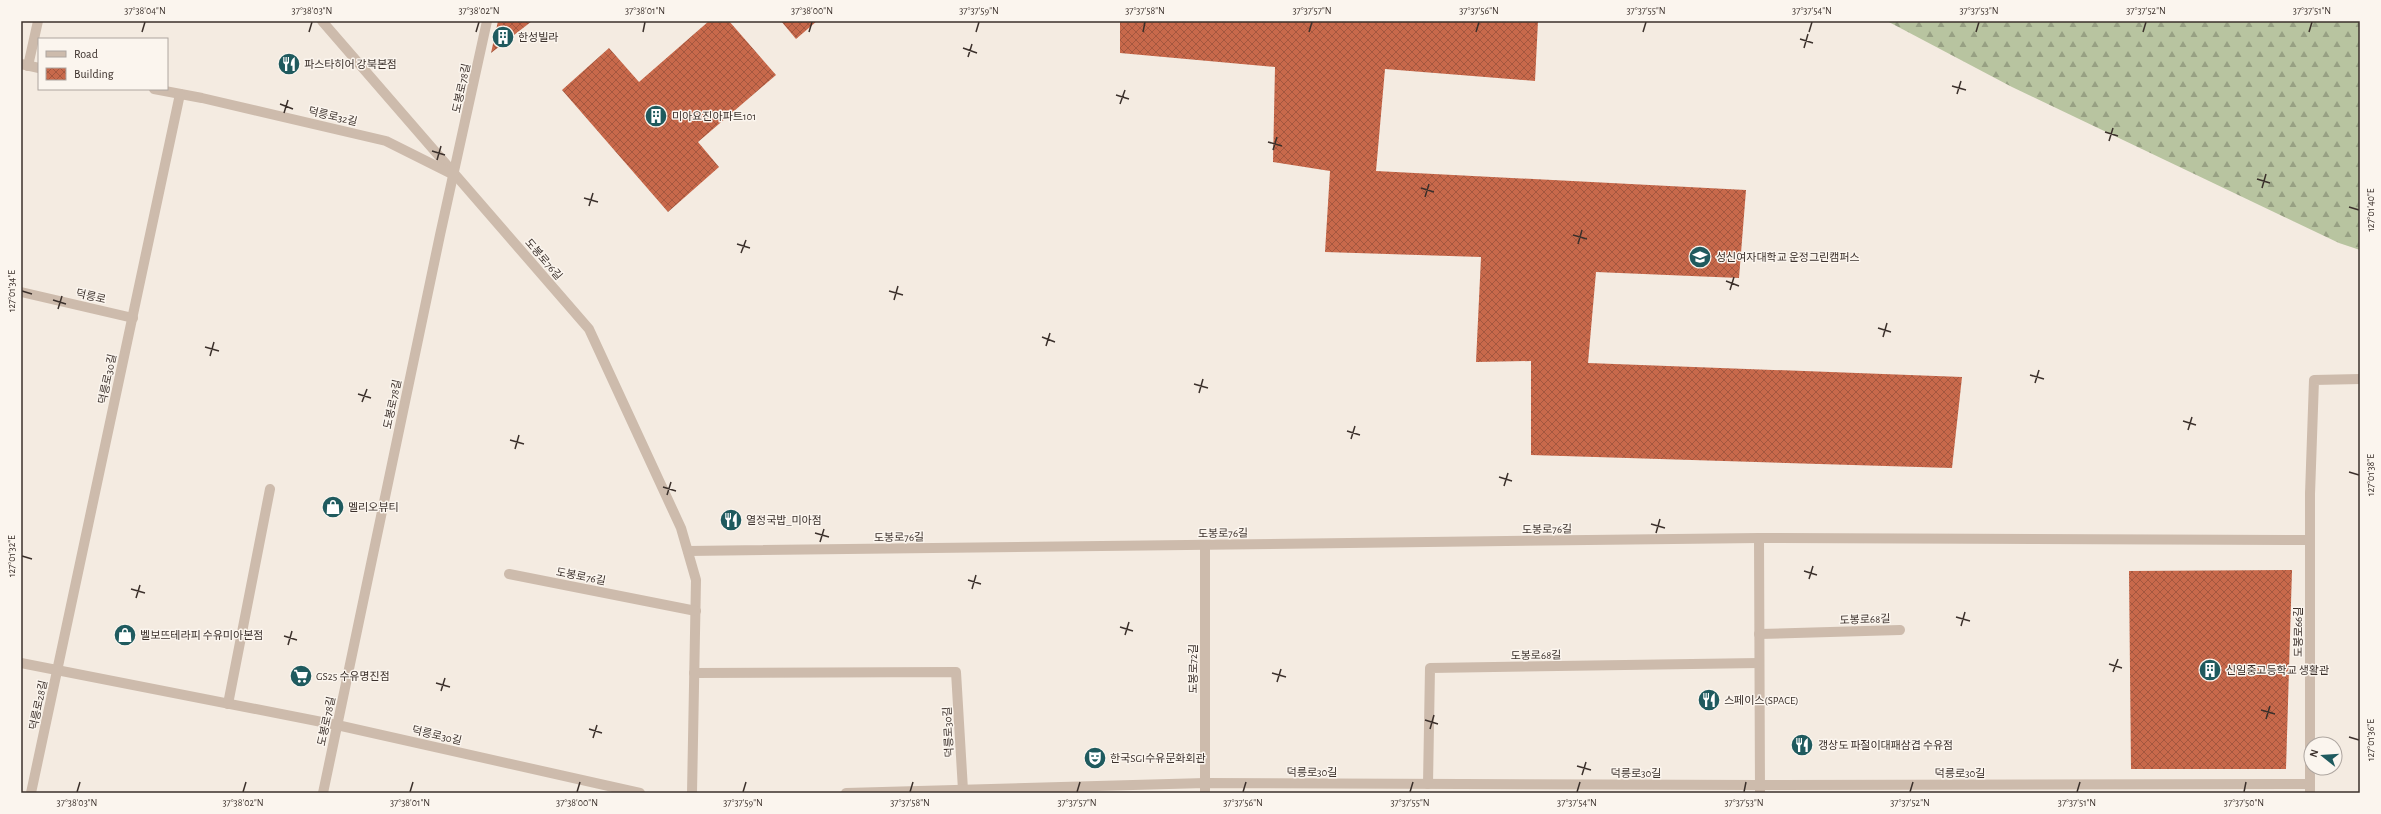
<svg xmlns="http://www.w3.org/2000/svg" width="2381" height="814" viewBox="0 0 2381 814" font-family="'Alegreya Sans','Noto Sans KR',sans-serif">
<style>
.forest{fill:url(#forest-firs)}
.building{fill:url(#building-cross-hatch)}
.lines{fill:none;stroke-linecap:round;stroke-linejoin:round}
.lane{stroke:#cdbbac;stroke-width:10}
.street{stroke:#cdbbac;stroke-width:10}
.ticks{fill:none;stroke:#3b302b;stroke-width:1.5}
.labels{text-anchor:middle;stroke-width:3;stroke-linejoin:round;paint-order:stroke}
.poi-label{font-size:11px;fill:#3b302b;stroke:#fbf5ee;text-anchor:start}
.street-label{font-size:11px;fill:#3b302b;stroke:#fbf5ee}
.neatline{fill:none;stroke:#3b302b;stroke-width:1.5}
.ticks-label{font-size:10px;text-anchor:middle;fill:#3b302b}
</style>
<defs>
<pattern id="forest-firs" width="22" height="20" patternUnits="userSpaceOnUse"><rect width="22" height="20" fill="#b8c4a0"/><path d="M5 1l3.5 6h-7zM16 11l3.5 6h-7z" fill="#97a083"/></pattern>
<pattern id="building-cross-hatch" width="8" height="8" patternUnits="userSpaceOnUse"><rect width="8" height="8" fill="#c8694b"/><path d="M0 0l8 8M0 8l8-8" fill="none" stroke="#a4573f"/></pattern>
</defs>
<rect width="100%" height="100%" fill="#f4ebe1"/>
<!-- forest -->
<path class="forest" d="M1887,21h473v229l-21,-7 -327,-156z"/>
<!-- building -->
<g class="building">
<path d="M498,21h34l-41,32z"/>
<path d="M709,21h20l47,54 -78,67 21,25 -51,45 -106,-122 47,-42 30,34z"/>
<path d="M781,21h36l-21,18z"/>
<path d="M1120,21h418l-3,60 -150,-12 -9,102 370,19 -7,88 -143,-6 -8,91 374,14 -10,91 -421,-13v-94l-55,1 5,-105 -156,-5 5,-81 -57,-9 2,-95 -155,-14z"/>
<path d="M2292,570l-6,199h-155l-2,-198z"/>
</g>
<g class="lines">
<!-- lane -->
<path class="lane" d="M2310,494l4,-114 46,-1"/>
<!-- street -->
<g class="street">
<path d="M322,21l267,308 92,199 15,52 -4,213"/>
<path d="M21,64l18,4"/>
<path d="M28,66l10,-45"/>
<path d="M154,89l48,9 184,43 64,32"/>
<path d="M21,292l112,26"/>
<path d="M1759,538l1,255"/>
<path d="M688,551l1071,-13 551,2"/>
<path d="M509,574l187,37"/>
<path d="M1759,634l141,-4"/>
<path d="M21,663l316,62 303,68"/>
<path d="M694,673l262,-1 7,118"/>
<path d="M228,704l42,-215"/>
<path d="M1428,784l2,-116 329,-5"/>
<path d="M31,793l149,-699"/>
<path d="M323,793l117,-558 47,-214"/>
<path d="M846,793l359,-10 555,2 549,-1"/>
<path d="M1205,793v-248"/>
<path d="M2310,793v-299"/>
</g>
</g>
<!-- ticks -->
<path class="ticks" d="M142,32l3,-10M309,32l3,-10M476,32l3,-10M643,32l2,-10M809,32l3,-10M976,32l3,-10M1143,32l2,-10M1309,32l3,-10M1476,32l3,-10M1643,32l3,-10M1809,32l3,-10M1976,32l3,-10M2143,32l3,-10M2309,32l3,-10M1800,39l13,4M963,48l14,5M1804,48l4,-14M968,57l4,-13M1952,86l14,4M1957,94l4,-13M1116,95l13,4M280,104l13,5M1120,104l5,-14M284,113l4,-13M2105,132l13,4M2109,141l4,-13M1268,142l14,4M1273,150l4,-13M432,151l13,4M437,160l4,-14M2257,179l13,4M1421,188l13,4M2262,188l4,-14M1425,197l4,-13M584,198l14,4M589,206l4,-13M2349,207l10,3M1573,235l14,4M737,244l13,4M1578,244l4,-14M741,253l5,-13M1726,281l13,5M1730,290l4,-13M22,291l10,3M889,291l14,4M53,300l13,4M894,300l4,-14M58,309l4,-13M1878,328l13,4M1042,337l13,5M1883,337l4,-14M1046,346l4,-13M205,347l14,4M210,356l4,-14M2030,375l14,4M2035,383l4,-13M1194,384l14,4M1199,393l4,-14M358,394l13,4M362,402l5,-13M2183,421l13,4M2188,430l4,-13M1347,431l13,4M1351,439l4,-13M510,440l14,4M515,449l4,-14M2349,472l10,3M1499,477l13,4M1504,486l4,-13M663,487l13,4M667,495l4,-13M1651,524l14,4M815,533l14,4M1656,533l4,-14M820,542l4,-13M22,556l10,3M1804,571l13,4M1809,579l4,-13M968,580l13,4M131,589l14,4M972,589l4,-14M136,598l4,-13M1956,617l14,4M1961,626l4,-14M1120,627l13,4M1125,635l4,-13M284,636l13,4M288,645l4,-14M2109,664l13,4M2113,672l5,-13M1272,673l14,4M1277,682l4,-13M436,683l14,4M441,691l4,-13M2261,710l14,4M2266,719l4,-13M1425,720l13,4M589,729l13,4M1430,729l4,-14M2349,737l10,3M593,738l4,-13M1577,766l14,4M1582,775l4,-13M77,792l3,-10M243,792l3,-10M410,792l3,-10M577,792l3,-10M743,792l3,-10M910,792l3,-10M1077,792l3,-10M1243,792l3,-10M1410,792l3,-10M1577,792l3,-10M1744,792l2,-10M1910,792l3,-10M2077,792l3,-10M2244,792l2,-10"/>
<!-- icons -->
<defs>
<g id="building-disc" transform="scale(1.15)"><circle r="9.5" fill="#1f5a5e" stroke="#fbf5ee"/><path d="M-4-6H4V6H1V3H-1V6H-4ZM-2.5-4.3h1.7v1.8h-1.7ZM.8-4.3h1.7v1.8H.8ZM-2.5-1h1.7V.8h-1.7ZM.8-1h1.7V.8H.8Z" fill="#fff"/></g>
<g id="restaurant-disc" transform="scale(1.15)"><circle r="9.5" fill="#1f5a5e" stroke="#fbf5ee"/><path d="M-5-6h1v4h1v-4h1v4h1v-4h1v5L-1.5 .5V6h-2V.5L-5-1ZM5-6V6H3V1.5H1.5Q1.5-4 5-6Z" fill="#fff"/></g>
<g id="university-disc" transform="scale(1.15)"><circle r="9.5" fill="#1f5a5e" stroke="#fbf5ee"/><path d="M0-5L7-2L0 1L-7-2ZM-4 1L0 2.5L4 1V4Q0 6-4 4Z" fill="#fff"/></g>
<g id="shop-disc" transform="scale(1.15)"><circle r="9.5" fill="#1f5a5e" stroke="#fbf5ee"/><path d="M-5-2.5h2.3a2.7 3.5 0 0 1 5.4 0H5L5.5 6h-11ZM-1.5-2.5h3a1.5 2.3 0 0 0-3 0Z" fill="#fff"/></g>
<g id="supermarket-disc" transform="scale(1.15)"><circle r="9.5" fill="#1f5a5e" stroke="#fbf5ee"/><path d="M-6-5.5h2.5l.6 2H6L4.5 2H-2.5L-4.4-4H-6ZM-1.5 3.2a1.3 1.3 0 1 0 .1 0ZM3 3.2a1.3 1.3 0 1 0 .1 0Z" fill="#fff"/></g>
<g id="theatre-disc" transform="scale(1.15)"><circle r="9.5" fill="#1f5a5e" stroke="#fbf5ee"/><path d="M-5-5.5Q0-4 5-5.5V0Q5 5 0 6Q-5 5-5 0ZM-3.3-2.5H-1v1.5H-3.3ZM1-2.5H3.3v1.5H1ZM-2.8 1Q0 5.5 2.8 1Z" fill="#fff"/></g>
</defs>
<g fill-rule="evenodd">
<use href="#building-disc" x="503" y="37"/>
<use href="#restaurant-disc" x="289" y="64"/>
<use href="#building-disc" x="656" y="116"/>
<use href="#university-disc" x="1700" y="257"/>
<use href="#shop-disc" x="333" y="507"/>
<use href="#restaurant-disc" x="731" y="520"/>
<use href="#shop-disc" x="125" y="635"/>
<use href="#building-disc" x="2210" y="670"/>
<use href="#supermarket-disc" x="301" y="676"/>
<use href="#restaurant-disc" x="1709" y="700"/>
<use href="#restaurant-disc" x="1802" y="745"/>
<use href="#theatre-disc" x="1095" y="758"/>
</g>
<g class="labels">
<!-- poi labels -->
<g class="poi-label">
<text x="518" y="41">한성빌라</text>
<text x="304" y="68">파스타히어 강북본점</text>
<text x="672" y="120">미아요진아파트101</text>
<text x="1716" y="261">성신여자대학교 운정그린캠퍼스</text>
<text x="348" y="511">멜리오뷰티</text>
<text x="746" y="524">열정국밥_미아점</text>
<text x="140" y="639">벨보뜨테라피 수유미아본점</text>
<text x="2226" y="674">신일중고등학교 생활관</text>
<text x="316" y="680">GS25 수유명진점</text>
<text x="1724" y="704">스페이스(SPACE)</text>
<text x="1818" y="749">갱상도 파절이대패삼겹 수유점</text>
<text x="1110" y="762">한국SGI수유문화회관</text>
</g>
<!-- street labels -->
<g class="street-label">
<text transform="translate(461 88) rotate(-78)" y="4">도봉로78길</text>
<text transform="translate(333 116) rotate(13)" y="4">덕릉로32길</text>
<text transform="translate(544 259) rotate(49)" y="4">도봉로76길</text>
<text transform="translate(91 296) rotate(13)" y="4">덕릉로</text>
<text transform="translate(107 379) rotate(-78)" y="4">덕릉로30길</text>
<text transform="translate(392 404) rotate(-78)" y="4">도봉로78길</text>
<text transform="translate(1547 529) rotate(-1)" y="4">도봉로76길</text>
<text transform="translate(1223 533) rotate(-1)" y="4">도봉로76길</text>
<text transform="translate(899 537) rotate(-1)" y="4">도봉로76길</text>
<text transform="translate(581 576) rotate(11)" y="4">도봉로76길</text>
<text transform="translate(1865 619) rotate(-2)" y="4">도봉로68길</text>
<text transform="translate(2298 632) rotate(-90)" y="4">도봉로66길</text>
<text transform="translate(1536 655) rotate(-1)" y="4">도봉로68길</text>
<text transform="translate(1193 669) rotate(-90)" y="4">도봉로72길</text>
<text transform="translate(38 705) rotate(-78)" y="4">덕릉로28길</text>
<text transform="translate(326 721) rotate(-78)" y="4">도봉로78길</text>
<text transform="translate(948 732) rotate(-93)" y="4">덕릉로30길</text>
<text transform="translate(437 735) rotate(13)" y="4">덕릉로30길</text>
<text x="1312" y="776">덕릉로30길</text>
<text x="1636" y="777">덕릉로30길</text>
<text x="1960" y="777">덕릉로30길</text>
</g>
</g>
<!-- border -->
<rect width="2381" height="814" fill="none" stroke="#fbf5ee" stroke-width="44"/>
<!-- legend -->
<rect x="38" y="38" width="130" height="52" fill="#fbf5ee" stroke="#aea6a0"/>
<rect x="46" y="51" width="20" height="6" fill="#cdbbac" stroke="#aea6a0"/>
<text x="74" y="58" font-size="12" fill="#3b302b">Road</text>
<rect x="46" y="68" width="20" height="12" fill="url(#building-cross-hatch)" stroke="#aea6a0"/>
<text x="74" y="78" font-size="12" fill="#3b302b">Building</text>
<!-- north arrow -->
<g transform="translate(2323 756) rotate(287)"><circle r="19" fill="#fbf5ee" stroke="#aea6a0"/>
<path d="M0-3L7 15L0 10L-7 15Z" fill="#1f5a5e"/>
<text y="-6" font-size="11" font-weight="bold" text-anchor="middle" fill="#3b302b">N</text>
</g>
<rect x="22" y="22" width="2337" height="770" class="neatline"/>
<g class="ticks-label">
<text x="145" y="14">37°38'04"N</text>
<text x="312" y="14">37°38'03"N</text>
<text x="479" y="14">37°38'02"N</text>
<text x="645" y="14">37°38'01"N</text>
<text x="812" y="14">37°38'00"N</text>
<text x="979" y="14">37°37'59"N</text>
<text x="1145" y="14">37°37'58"N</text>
<text x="1312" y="14">37°37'57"N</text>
<text x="1479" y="14">37°37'56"N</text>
<text x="1646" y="14">37°37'55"N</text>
<text x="1812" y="14">37°37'54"N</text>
<text x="1979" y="14">37°37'53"N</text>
<text x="2146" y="14">37°37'52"N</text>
<text x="2312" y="14">37°37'51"N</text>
<text transform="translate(2370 210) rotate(-90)" y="4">127°01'40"E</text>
<text transform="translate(11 291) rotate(-90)" y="4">127°01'34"E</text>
<text transform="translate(2370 475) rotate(-90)" y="4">127°01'38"E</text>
<text transform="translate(11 556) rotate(-90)" y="4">127°01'32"E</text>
<text transform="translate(2370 740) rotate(-90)" y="4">127°01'36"E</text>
<text x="77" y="806">37°38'03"N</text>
<text x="243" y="806">37°38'02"N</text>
<text x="410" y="806">37°38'01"N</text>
<text x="577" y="806">37°38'00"N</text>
<text x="743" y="806">37°37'59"N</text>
<text x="910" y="806">37°37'58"N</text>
<text x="1077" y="806">37°37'57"N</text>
<text x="1243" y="806">37°37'56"N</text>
<text x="1410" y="806">37°37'55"N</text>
<text x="1577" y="806">37°37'54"N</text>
<text x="1744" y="806">37°37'53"N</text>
<text x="1910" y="806">37°37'52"N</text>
<text x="2077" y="806">37°37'51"N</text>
<text x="2244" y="806">37°37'50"N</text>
</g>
</svg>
